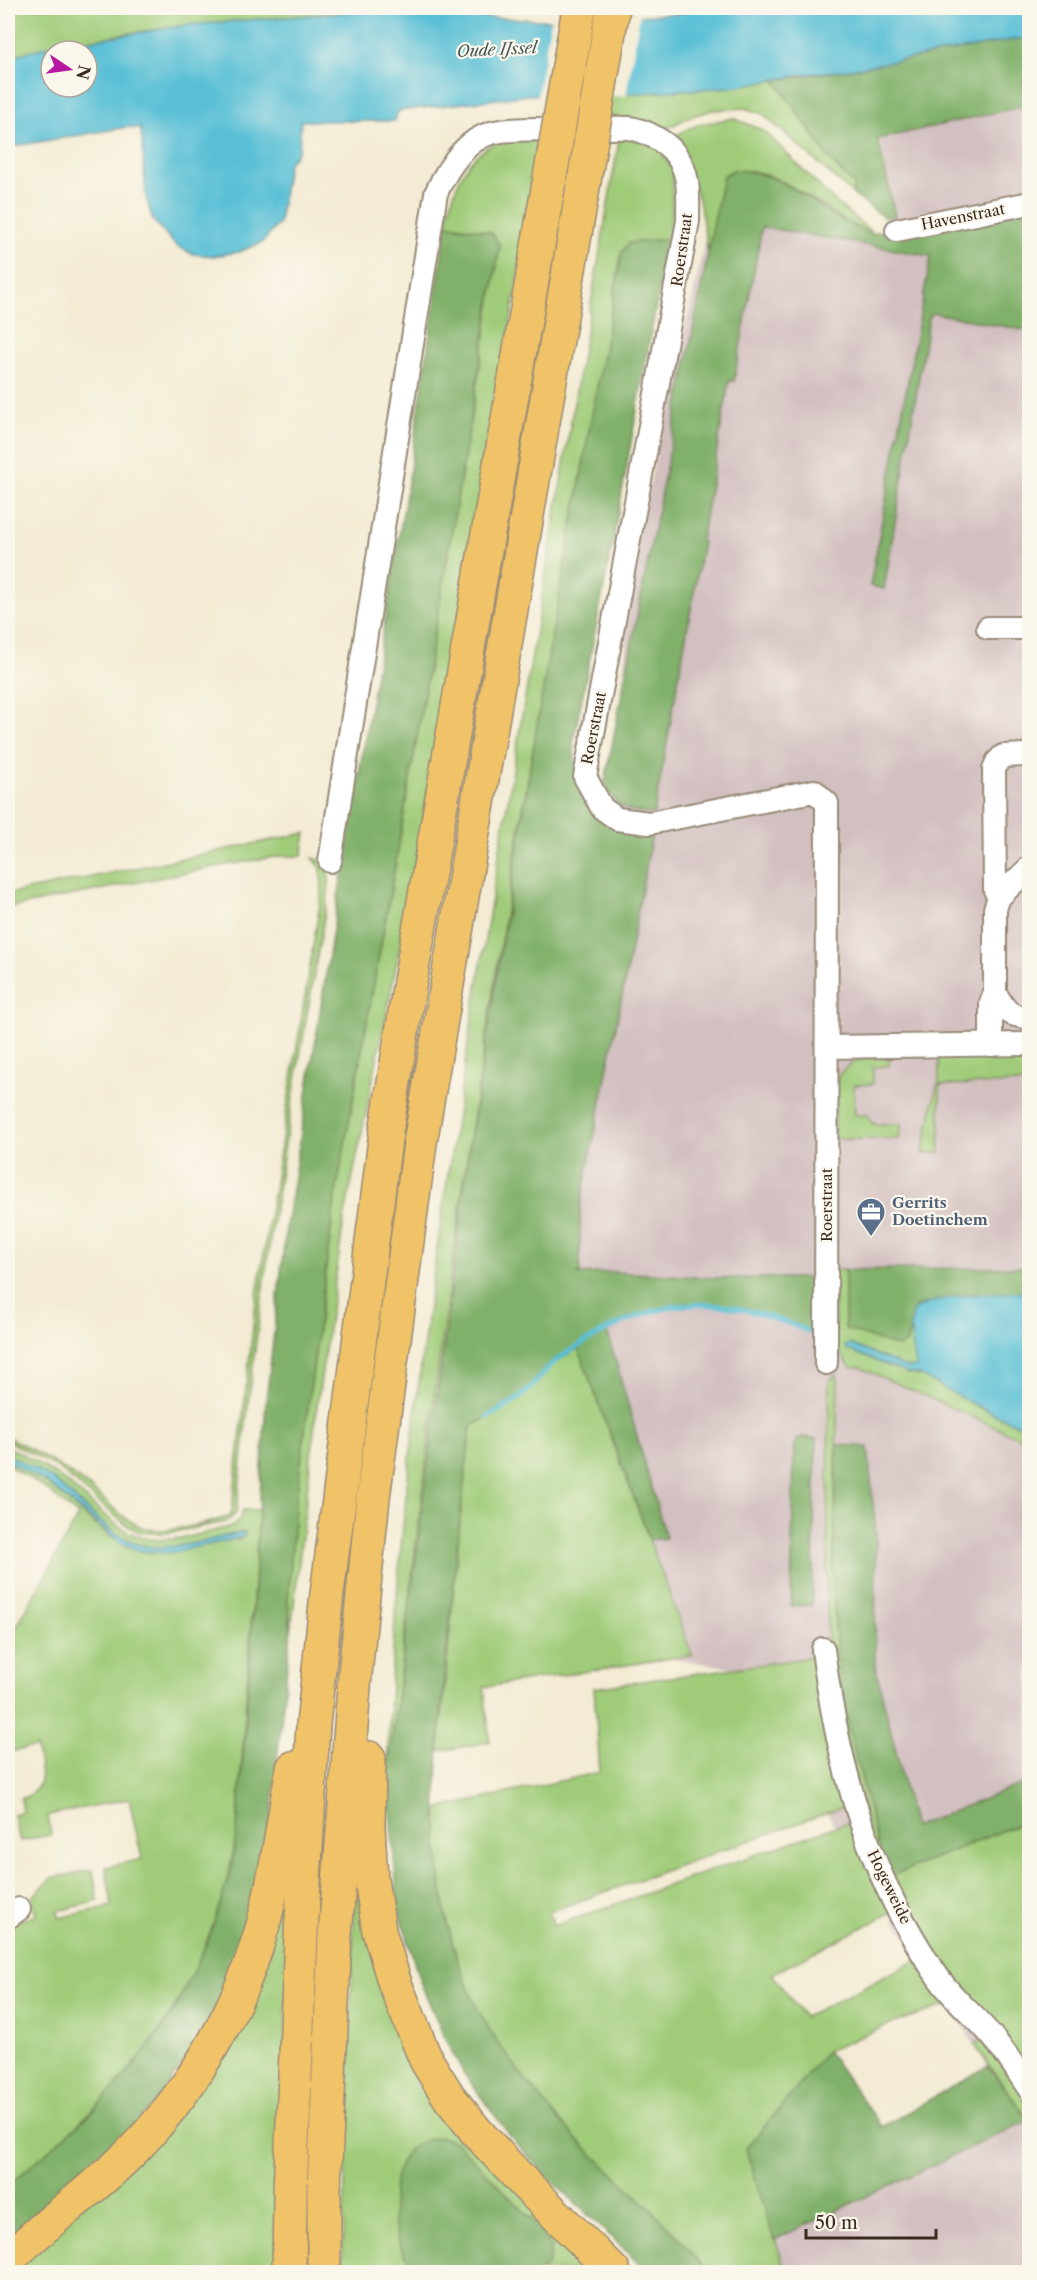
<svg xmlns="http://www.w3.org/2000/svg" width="1037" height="2280" viewBox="0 0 1037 2280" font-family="'Libre Caslon Text',serif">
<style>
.industrial{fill:#d2bfc0}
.green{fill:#a0cc79;stroke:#6e7b4c;stroke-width:1.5}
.forest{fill:#80b069;stroke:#5e6d44;stroke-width:1.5}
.water{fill:#59bfd6;stroke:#4a747a;stroke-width:1.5;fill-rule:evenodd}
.pier{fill:#f3ebd3}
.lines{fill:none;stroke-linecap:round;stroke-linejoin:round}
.stream{stroke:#59bfd6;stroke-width:5}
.minor-casing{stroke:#978a78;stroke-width:26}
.highway-casing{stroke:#978a78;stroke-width:36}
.minor{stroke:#fff;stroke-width:22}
.highway{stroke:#f1c369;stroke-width:33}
.highway-bridge-casing{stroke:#978a78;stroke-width:36;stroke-linecap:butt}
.highway-bridge{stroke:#f1c369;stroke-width:33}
.labels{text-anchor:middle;stroke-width:4.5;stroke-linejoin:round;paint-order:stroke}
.street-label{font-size:15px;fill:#3b2a1e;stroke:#fbf7ec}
.service-label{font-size:15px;font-weight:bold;fill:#4e5e75;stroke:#fbf7ec;text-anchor:start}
.water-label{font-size:16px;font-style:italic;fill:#445755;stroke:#fbf7ec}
</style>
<rect width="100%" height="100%" fill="#fbf7ec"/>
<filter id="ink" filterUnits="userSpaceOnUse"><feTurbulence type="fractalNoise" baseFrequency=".0167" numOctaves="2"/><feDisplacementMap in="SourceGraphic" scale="12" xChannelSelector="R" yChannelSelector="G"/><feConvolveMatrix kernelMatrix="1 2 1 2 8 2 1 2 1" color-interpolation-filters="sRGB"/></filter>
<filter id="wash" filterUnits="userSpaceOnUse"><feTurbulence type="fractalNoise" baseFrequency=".008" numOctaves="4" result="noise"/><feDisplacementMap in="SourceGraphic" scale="24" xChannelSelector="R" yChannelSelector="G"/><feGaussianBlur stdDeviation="1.35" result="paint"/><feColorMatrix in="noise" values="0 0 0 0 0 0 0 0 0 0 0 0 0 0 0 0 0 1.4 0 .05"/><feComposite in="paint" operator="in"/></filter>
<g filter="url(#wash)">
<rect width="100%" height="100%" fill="#f3ebd3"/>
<!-- industrial -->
<path class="industrial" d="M1029,100v2172h-242l-13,-32 250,-117 -197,-310 -35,-136 -122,-19 -98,-348 61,-753 76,-333 52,-4 137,21 -19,-109z"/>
<!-- green -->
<g class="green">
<path d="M8,8h332l6,4 -159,13 -70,10 -109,22z"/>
<path d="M775,80l56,81 23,24v10l-91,-81 -19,-6 -32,2 -23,7 -29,15 -115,-11 4,-26c76,-2 152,-2 226,-15z"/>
<path d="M733,118l31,13 67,67 42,35c-43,-11 -106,-83 -150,-57l-15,76 -9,-53 -23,-54v-9c18,-14 36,-13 57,-18z"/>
<path d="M620,135l38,13 15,20 -1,51 -4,20 -39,4 -7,9c-55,295 -107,590 -152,887 -32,213 -56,426 -83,639 7,-261 47,-521 88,-778 46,-289 95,-577 145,-865z"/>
<path d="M542,140l-97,563 -50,269 -51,247 -28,194 -25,217 -3,-29 7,-94 40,-308 60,-332 105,-621 -9,-14 -45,-8c7,-34 19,-74 58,-83 12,-2 26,0 38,-1z"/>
<path d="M306,833l-4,23h-21l-67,11 -206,41v-14z"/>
<path d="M313,858l14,4 2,20 -2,19c-36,202 -71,404 -90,608l-2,6 -9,7 -57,11h-23l-9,-2 -11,-6 -68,-57 -50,-27v-4c29,15 56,30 81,50 18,14 34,33 55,41 19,6 67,-5 86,-12l2,-6 24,-209 66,-410 -1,-23z"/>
<path d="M1029,1054v29l-89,2v68h-17l14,-68 2,-1v-28z"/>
<path d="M889,1056v10l-16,1v17l-19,1 1,30h12l6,9h28l-2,15h-65l2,-59c12,-22 30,-23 53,-24z"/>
<path d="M834,1270h11v59l62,14 3,-17c2,13 6,28 6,41l-7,1 -60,-24 -3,5 63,25c21,0 45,21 64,30 18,10 38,17 56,26v12l-170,-75 -8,1 -16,-21z"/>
<path d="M578,1348l114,307 -208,32 6,55 -51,9 24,-264 8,-61 33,-17 21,-15 29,-31z"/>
<path d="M835,1375l3,5 -5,204 4,71 5,45 35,143 -5,2 -44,-183 -1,-64 2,-212 1,-6z"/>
<path d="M8,1447c21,10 41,22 59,36 24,17 53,54 83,56 28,3 57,-7 83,-13l6,-6 4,-10h16l-22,320c-14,93 -53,180 -116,250 -34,39 -74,72 -113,106v-263l28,-7 -4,-18 19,-20 42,-8 5,31 -40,10 1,7 53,-12 -6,-39 36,-8 -13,-60 -81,16 3,20 -31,6 -6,-26 9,-3 -2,-13c27,-10 20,-30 15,-52l-28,5v-110l70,-126 -34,-29 -36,-22v-4c14,6 28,13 40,23 31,24 65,65 105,69l85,-15v2l6,-3 1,-5c-29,6 -61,17 -91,15 -37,-1 -71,-43 -98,-65 -15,-11 -32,-19 -48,-27z"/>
<path d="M813,1657l36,148 -300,107 5,14 300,-106 40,91 -122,63 32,43 117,-59 29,46 -62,21 -61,26 -81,98 40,123h-79c-37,-50 -87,-88 -130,-133 -37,-38 -72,-81 -98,-126 -33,-61 -44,-135 -42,-204l163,-37 -6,-84z"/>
<path d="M1029,1820v259l-63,-77 -80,-124z"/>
<path d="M360,1849l34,156 210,267 -183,-4 23,4h-102l12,-362z"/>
<path d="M291,1867l-14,405h-269l128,-118z"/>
<path d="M988,2038l41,62v21l-55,-77z"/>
</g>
<!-- forest -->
<g class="forest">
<path d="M1029,37v68l-151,34 17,77 -10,2 -31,-23v-10l-23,-24 -56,-81 65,-9z"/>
<path d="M733,170c60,1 87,49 140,63l150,-26 6,2v122l-96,-18 -4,4 -45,272 -14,-3 61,-330 -169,-29 -28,154h-5l-28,160 2,1 -49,272c-30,-3 -32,-3 -50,-28l119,-610z"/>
<path d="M446,225l45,7 9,13 -105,622 -60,332 -40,308 -7,94 3,29c-5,47 -10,94 -15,140 -2,23 -3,46 -7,68 -16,95 -55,194 -118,268 -42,50 -97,87 -143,132v-52l82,-72 32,-35 29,-36 24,-34 34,-71 22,-69 6,-39 9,-112 20,-316 20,-175 52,-329 69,-409z"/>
<path d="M668,239l-54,297 -41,207 3,25 6,20 71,41 -30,162 -43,216v65l-3,2 37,-2 101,6h97v35l3,21c-80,-32 -128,-45 -208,-3l59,207 -16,2 -72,-192 -24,15 -29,31 -21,15 -33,17c-9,70 -16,141 -23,212 -13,138 -32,292 55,412 23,31 48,63 75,90 44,44 93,83 129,132h-60l-24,-24 -76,-72 -33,-35 -49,-66 -19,-34 -27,-62 -21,-73 -11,-128 83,-636 80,-497 72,-393 7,-9z"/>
<path d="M1029,1267v25l-35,1 -71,11 -9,5 -7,34 -9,4 -53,-18v-59z"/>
<path d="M802,1437l14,2 -4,166 -21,1 3,-156 2,-9z"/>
<path d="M837,1445l31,2 8,92 -1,127 39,161 115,-46v39l-143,58 -44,-178 -5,-45 -4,-71z"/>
<path d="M827,2051l55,76 106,-61 41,54 -255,120 -28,-91z"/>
<path d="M441,2137l16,6 87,89 7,16 -3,17 -9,7c-21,2 -102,4 -119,-4 -33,-15 -35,-93 -12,-117 8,-10 21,-12 33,-14z"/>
</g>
<!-- water -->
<g class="water">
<path d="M697,8h332v29l-189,34 -33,3 -75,13 -93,6 -108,2 -133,16 -3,10h-94l-2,29 -11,14 -9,59 -16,19 -24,10 -25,4 -21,-2 -17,-8 -24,-27 -6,-22 -5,-68 -13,-2 -120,20v-90l37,-10 142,-22 175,-14 200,10 119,-8zM51,51h36v36h-36z"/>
<path d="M1029,1292v138l-56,-26 -55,-30h-9l-63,-25 -1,-3 4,-2 60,24 7,-1 -6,-41 4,-16c30,-18 81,-17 115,-18z"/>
<path d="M8,1455c16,8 33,16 48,27 27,22 61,64 98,65 30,2 61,-10 91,-15l-1,5 -75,16 -30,-2 -18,-8 -75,-61 -38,-21z"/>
</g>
<!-- pier -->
<path class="pier" d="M640,14l-14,82 -89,2 14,-80z"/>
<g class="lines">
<!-- stream -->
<path class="stream" d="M487,1417c14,-7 27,-14 39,-25 10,-9 18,-21 28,-30 16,-13 37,-23 55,-33 75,-38 124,-28 199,2"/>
</g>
</g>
<g filter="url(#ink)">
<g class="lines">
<!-- minor casing -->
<g class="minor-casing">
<g id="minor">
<path d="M897,230l133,-27"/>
<path d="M988,628h42"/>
<path d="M330,861l106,-668c11,-24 28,-52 55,-60 21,-6 60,-3 83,-4 18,0 37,-2 55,-1 16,2 38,14 47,27 15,19 12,44 12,66l-103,556 17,31 15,11 32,4 165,-32 13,12 -1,560"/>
<path d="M999,897l-4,-7 -1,-121 3,-7 6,-6 23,-1 4,3"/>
<path d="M995,993c11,17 12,24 35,24"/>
<path d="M991,1045v-42l4,-10v-84l4,-12 31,-30"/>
<path d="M828,1047l202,-3"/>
<path d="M823,1649c15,119 46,228 115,328 15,22 35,37 52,57 15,17 27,37 40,56"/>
<path d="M8,1917l11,-8"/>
</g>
</g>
<!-- highway casing -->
<g class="highway-casing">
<g id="highway">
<path d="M369,1758l-1,68 3,53 8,52 16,53 31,76 23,37 27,34 49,53 89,88"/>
<path d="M8,2260c42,-42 92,-74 133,-118 57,-61 100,-137 122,-217 14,-51 20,-105 30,-157"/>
<path d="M289,2272l1,-80 11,-257 12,-210 14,-131 59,-462 24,-150 144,-828"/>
<path d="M324,2272v-83l11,-253 20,-262 18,-176 47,-355 169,-991"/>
</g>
</g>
<!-- minor -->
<use href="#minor" class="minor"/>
<!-- highway -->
<use href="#highway" class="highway"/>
<!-- highway-bridge casing -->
<g class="highway-bridge-casing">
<g id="highway-bridge">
<path d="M589,152l24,-144"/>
<path d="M554,154l25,-146"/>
</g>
</g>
<!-- highway-bridge -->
<use href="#highway-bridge" class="highway-bridge"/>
</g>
</g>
<!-- icons -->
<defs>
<g id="office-pin" transform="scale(1.5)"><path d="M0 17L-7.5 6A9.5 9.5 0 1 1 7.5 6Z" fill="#5c6f8a" stroke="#fbf7ec"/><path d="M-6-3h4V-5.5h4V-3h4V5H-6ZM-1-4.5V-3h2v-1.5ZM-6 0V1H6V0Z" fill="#fff"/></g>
</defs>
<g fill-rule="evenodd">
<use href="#office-pin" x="871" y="1212"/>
</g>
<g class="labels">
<!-- street labels -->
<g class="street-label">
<text transform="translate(963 217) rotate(-11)" y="5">Havenstraat</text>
<text transform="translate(682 250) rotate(-82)" y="5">Roerstraat</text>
<text transform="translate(594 728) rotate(-79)" y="5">Roerstraat</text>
<text transform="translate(827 1205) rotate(-90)" y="5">Roerstraat</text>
<text transform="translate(889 1887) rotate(64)" y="5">Hogeweide</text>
</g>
<!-- service labels -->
<g class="service-label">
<text x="892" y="1208">Gerrits<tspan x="892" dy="17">Doetinchem</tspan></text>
</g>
<!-- water labels -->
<g class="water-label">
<text transform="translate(497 49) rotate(-3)" y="6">Oude IJssel</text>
</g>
</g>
<!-- margin -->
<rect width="1037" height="2280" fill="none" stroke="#fbf7ec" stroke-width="30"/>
<!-- north arrow -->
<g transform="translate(69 69) rotate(103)"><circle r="28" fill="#fbf7ec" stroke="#aea59a" stroke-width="1.5"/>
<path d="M0-4.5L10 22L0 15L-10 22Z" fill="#b5179e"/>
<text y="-9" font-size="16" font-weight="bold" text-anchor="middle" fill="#3b2a1e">N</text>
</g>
<!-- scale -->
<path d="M806 2229v9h130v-9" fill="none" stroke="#3b2a1e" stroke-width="3"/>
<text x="815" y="2229" font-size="18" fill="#3b2a1e" stroke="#fbf7ec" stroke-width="4.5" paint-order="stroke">50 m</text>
</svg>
